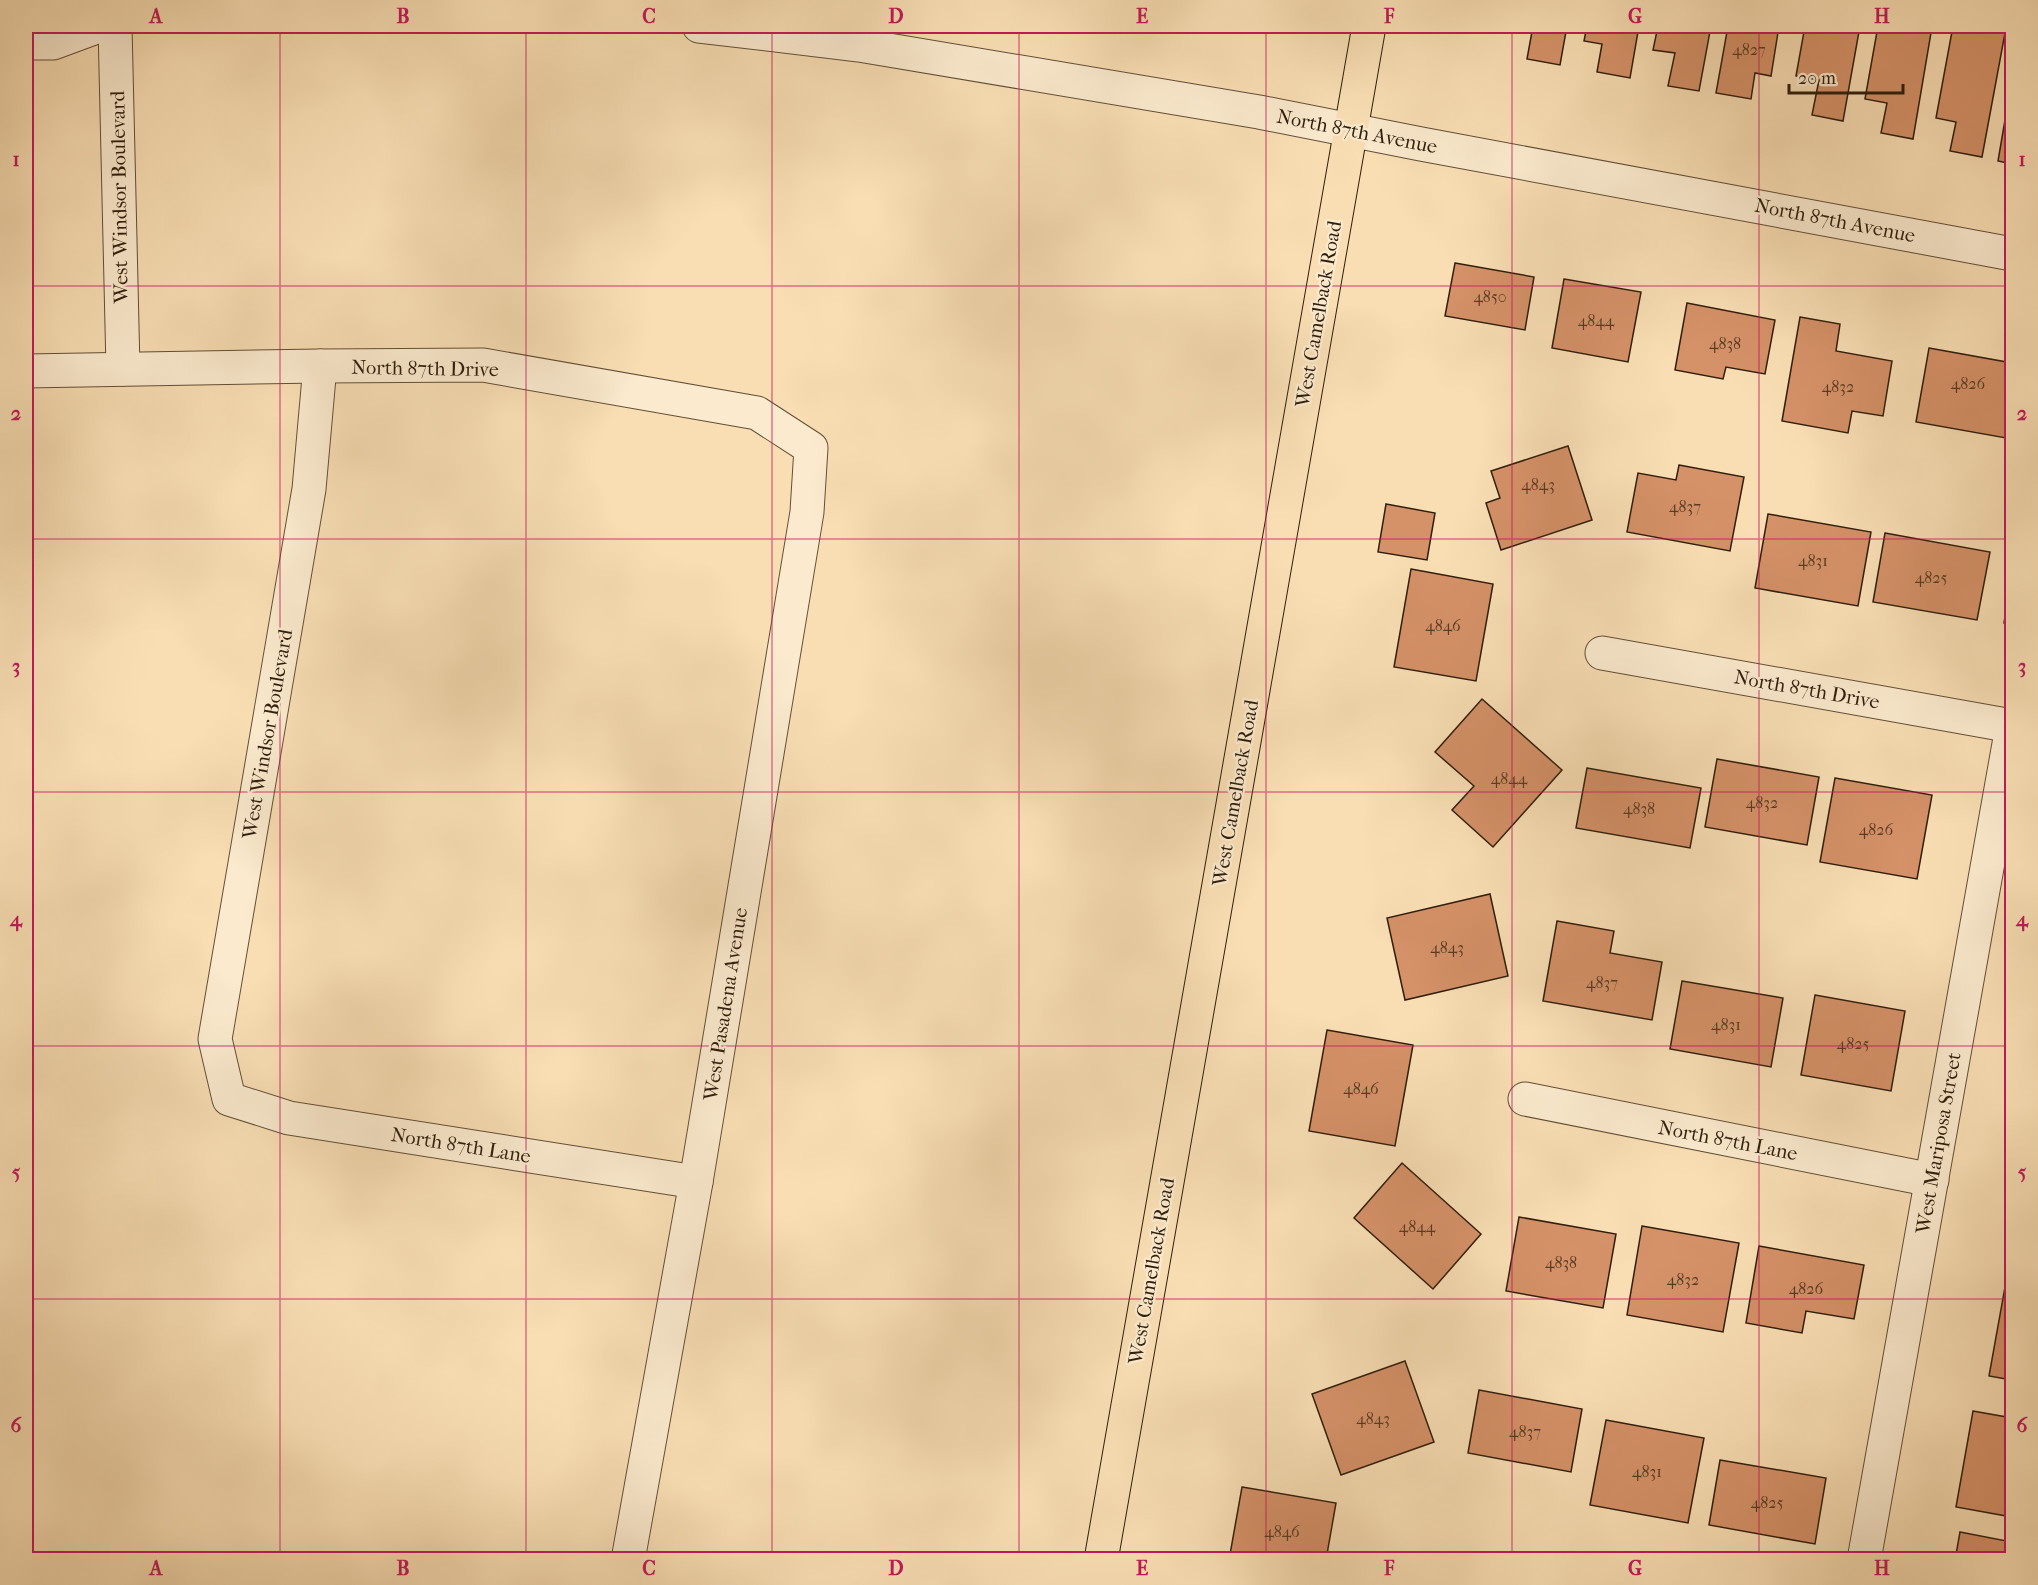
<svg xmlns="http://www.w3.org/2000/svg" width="2038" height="1585" viewBox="0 0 2038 1585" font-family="'IM FELL French Canon',serif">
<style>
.building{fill:#d59168;stroke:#2f1e0c;stroke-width:1.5}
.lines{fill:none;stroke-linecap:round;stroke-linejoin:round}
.minor-casing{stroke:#624e36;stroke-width:35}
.major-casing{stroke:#2f1e0c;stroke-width:35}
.minor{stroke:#fbeace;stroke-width:33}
.major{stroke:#f9deb4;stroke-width:33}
.grid{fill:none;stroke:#c2185b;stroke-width:1.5;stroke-opacity:0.55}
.labels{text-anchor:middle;stroke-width:4.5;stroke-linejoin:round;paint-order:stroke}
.number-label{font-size:16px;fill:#583b23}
.street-label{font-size:20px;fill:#2f1e0c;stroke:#fbeace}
.neatline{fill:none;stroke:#c2185b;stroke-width:2}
.grid-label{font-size:20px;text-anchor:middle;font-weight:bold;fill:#c2185b}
</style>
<rect width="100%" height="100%" fill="#f9deb4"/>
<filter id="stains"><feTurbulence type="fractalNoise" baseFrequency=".00333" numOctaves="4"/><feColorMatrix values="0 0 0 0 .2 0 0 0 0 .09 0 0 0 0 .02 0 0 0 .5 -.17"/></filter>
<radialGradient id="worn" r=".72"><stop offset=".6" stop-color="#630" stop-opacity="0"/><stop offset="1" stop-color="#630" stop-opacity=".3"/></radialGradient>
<!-- building -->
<g class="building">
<path d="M1533,26h34l-7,39 -33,-6z"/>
<path d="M1587,26h52l-9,52 -33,-6 5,-28 -18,-3z"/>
<path d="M1658,26h53l-12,65 -31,-5 7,-33 -22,-3z"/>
<path d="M1728,26h51l-8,50 -16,-3 -4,26 -35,-6z"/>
<path d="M1805,26h55l-17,95 -31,-6 7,-35 -23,-4z"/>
<path d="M1878,26l54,1 -19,112 -32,-6 6,-30 -22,-4z"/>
<path d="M1953,26h12l40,7 -23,124 -32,-6 6,-29 -20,-4z"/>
<path d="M2012,79v85l-14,-3z"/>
<path d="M1455,263l79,14 -9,53 -80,-14z"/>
<path d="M1564,279l77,13 -13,70 -76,-14z"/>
<path d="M1687,303l88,17 -10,54 -39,-7 -3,12 -48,-9z"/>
<path d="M1800,317l40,7 -4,27 56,10 -9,55 -31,-5 -4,22 -66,-12z"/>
<path d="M1929,348l83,15v40l-6,35 -90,-16z"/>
<path d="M1568,446l24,74 -91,30 -15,-47 14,-5 -9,-27z"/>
<path d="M1679,465l65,12 -14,74 -103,-19 11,-59 38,7z"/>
<path d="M1386,504l49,9 -8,47 -49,-8z"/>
<path d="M1768,514l103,18 -13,74 -103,-18z"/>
<path d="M1885,533l105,19 -13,68 -104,-18z"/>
<path d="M1411,569l82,15 -17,97 -82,-14z"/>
<path d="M2012,574v51l-8,-2z"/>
<path d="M1482,699l80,71 -69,77 -41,-37 22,-24 -39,-34z"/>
<path d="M1717,759l102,18 -12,68 -102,-18z"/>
<path d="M1587,768l114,20 -11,60 -114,-20z"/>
<path d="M1835,778l97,17 -15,84 -97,-17z"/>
<path d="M1490,894l18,82 -103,24 -18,-82z"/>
<path d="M1557,921l57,10 -4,22 52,9 -10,58 -109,-19z"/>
<path d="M1682,981l101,17 -12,69 -101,-18z"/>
<path d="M1815,995l90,16 -14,80 -90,-16z"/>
<path d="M1327,1030l86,15 -18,101 -86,-15z"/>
<path d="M1402,1163l79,71 -48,55 -79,-71z"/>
<path d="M1519,1217l97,17 -13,74 -97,-17z"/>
<path d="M1642,1226l97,17 -16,89 -96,-17z"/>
<path d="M1759,1246l105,19 -10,54 -48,-8 -4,22 -56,-10z"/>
<path d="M2005,1287l7,1v92l-23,-4z"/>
<path d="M1405,1361l29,81 -93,33 -29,-81z"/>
<path d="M1479,1390l103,19 -11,63 -103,-19z"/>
<path d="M1973,1411l39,7v99l-56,-10z"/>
<path d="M1606,1420l98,18 -16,85 -98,-18z"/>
<path d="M1720,1460l106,18 -11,66 -106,-19z"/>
<path d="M1242,1487l94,16 -10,57h-97z"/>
<path d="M1960,1532l52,10 -1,18h-56z"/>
</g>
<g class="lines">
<!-- minor casing -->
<g class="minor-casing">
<g id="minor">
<path d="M115,26l8,343"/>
<path d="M699,26l160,19 400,67 162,32 591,110"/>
<path d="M26,43h27l46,-17"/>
<path d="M320,366l-11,123 -94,550 14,60 60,19 407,64"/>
<path d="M26,371l294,-5 163,-1 274,48 54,35 -4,64 -111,670 -68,378"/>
<path d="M1602,653l410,73"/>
<path d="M1525,1099l407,81"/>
<path d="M1864,1560l148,-833"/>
</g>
</g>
<!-- major casing -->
<g class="major-casing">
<path id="major" d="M1101,1560l268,-1534"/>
</g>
<!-- minor -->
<use href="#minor" class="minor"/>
<!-- major -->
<use href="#major" class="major"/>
</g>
<!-- grid -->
<path class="grid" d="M280,26v1534M526,26v1534M772,26v1534M1019,26v1534M1266,26v1534M1512,26v1534M1759,26v1534M26,286h1986M26,539h1986M26,792h1986M26,1046h1986M26,1299h1986"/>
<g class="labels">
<!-- number labels -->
<g class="number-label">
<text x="1749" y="55">4827</text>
<text x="1490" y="302">4850</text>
<text x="1596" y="326">4844</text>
<text x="1725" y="349">4838</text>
<text x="1968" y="389">4826</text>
<text x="1838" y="392">4832</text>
<text x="1538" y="490">4843</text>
<text x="1685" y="512">4837</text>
<text x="1813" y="566">4831</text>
<text x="1931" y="583">4825</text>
<text x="1443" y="631">4846</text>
<text x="1509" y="784">4844</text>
<text x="1762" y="808">4832</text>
<text x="1639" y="814">4838</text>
<text x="1876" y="835">4826</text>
<text x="1447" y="953">4843</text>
<text x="1602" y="988">4837</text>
<text x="1726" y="1030">4831</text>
<text x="1853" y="1049">4825</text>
<text x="1361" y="1094">4846</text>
<text x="1417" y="1232">4844</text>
<text x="1561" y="1268">4838</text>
<text x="1683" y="1285">4832</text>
<text x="1806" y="1294">4826</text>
<text x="1373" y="1424">4843</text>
<text x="1525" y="1437">4837</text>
<text x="1647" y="1477">4831</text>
<text x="1767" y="1508">4825</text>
<text x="1282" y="1537">4846</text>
</g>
<!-- street labels -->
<g class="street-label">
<text transform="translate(1357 131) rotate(11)" y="7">North 87th Avenue</text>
<text transform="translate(119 197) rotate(-91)" y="7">West Windsor Boulevard</text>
<text transform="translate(1835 220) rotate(11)" y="7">North 87th Avenue</text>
<text transform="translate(1318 314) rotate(-80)" y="7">West Camelback Road</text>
<text transform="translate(425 368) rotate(1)" y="7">North 87th Drive</text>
<text transform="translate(1807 689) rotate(10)" y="7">North 87th Drive</text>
<text transform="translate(267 734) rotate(-80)" y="7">West Windsor Boulevard</text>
<text transform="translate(1235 793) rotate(-80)" y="7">West Camelback Road</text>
<text transform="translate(725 1004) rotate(-81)" y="7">West Pasadena Avenue</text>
<text transform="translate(1728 1140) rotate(11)" y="7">North 87th Lane</text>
<text transform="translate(1938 1143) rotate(-80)" y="7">West Mariposa Street</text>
<text transform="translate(461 1145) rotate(9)" y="7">North 87th Lane</text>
<text transform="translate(1151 1271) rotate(-80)" y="7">West Camelback Road</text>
</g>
</g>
<!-- margin -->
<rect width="2038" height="1585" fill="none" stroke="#f9deb4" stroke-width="66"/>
<!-- scale -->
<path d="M1789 84v9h114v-9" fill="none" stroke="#2f1e0c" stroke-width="3"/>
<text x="1798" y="84" font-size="18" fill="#2f1e0c" stroke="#fbeace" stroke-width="4.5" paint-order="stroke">20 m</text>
<rect x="33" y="33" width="1972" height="1519" class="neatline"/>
<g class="grid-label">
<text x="156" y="23">A</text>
<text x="403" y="23">B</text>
<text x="649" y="23">C</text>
<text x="896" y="23">D</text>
<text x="1142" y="23">E</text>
<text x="1389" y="23">F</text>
<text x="1635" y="23">G</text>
<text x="1882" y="23">H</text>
<text x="16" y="166">1</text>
<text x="2022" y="166">1</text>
<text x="16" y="420">2</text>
<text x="2022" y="420">2</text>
<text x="16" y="673">3</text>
<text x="2022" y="673">3</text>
<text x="16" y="926">4</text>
<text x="2022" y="926">4</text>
<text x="16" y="1179">5</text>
<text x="2022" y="1179">5</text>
<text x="16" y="1432">6</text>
<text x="2022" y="1432">6</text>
<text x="156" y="1575">A</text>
<text x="403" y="1575">B</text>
<text x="649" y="1575">C</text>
<text x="896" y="1575">D</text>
<text x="1142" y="1575">E</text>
<text x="1389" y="1575">F</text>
<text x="1635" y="1575">G</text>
<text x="1882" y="1575">H</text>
</g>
<rect width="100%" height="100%" filter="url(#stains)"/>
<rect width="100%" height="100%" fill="url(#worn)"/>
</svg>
